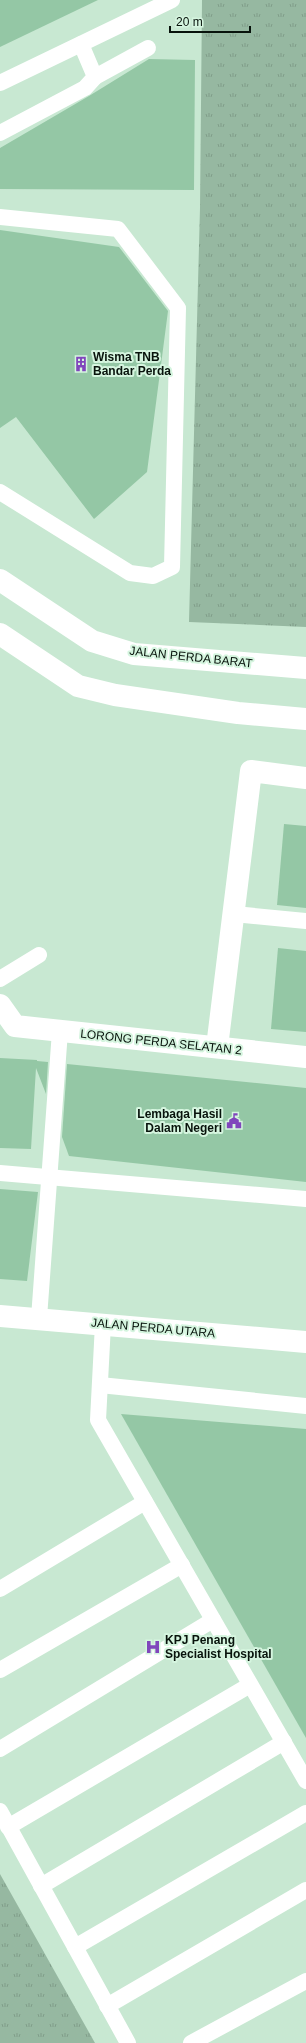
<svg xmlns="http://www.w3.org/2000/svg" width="306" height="2043" viewBox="0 0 306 2043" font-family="Helvetica,sans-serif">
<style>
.grass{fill:url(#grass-tufts)}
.building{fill:#94c7a5}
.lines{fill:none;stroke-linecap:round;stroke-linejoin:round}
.lane{stroke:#fff;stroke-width:16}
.street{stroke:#fff;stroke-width:22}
.secondary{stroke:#fff;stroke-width:22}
.labels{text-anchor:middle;stroke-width:4;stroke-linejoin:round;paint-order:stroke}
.poi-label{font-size:12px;font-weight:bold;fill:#08130c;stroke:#d5f5df;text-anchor:start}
.street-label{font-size:12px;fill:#08130c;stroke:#d5f5df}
</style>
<defs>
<pattern id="grass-tufts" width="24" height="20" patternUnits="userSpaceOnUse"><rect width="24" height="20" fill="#96b8a1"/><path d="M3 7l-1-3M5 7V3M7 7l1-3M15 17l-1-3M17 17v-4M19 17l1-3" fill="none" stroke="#809d89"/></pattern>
</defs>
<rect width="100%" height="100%" fill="#c8e8d2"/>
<!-- grass -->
<g class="grass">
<path d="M202,0h104v627l-117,-5 11,-414z"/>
<path d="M0,1874l95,169h-95z"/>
</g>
<!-- building -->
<g class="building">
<path d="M0,0h98l-98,47z"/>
<path d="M149,59l46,1 -1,130 -194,-1v-41l89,-52z"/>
<path d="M0,230l119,17 49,64 -21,161 -53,47 -78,-102 -16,11z"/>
<path d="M284,824l22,2v82l-29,-3z"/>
<path d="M278,948l28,3v81l-35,-3z"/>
<path d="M0,1058l37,2v1l11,1 -2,32 -10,-26 -5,81 -31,-1z"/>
<path d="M67,1064l239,24v94l-237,-26 -7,-19z"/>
<path d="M0,1189l38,3 -11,89 -27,-2z"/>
<path d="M121,1414l185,15v309l-76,-133z"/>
</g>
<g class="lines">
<!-- lane -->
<g class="lane">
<path d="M95,77l53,-29"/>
<path d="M0,83l172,-83"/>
<path d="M0,133l85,-45 10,-11 -14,-33"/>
<path d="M0,217l118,12 60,79 -6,259 -19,9 -23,-3 -130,-81"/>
<path d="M234,914l72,7"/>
<path d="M0,979l39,-24"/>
<path d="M0,1173l306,26"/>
<path d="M39,1318l21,-287"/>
<path d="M103,1324l-5,96 208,361"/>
<path d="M100,1385l206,21"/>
<path d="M0,1589l145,-87"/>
<path d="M0,1670l182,-105"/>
<path d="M0,1749l213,-129"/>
<path d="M0,1811l128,232"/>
<path d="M8,1827l242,-142"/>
<path d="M41,1886l243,-144"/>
<path d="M75,1947l231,-134"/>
<path d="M107,2006l199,-116"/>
<path d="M191,2043l115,-62"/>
</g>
<!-- street -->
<g class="street">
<path d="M0,1005l15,21 291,31"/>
<path d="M217,1047l34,-276 55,7"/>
<path d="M0,1316l306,26"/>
</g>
<!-- secondary -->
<g class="secondary">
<path d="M0,580l92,61 42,13 172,14"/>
<path d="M0,634l78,52 37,9 123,18 68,6"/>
</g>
</g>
<!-- icons -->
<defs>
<g id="building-bare" transform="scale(1.2)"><path d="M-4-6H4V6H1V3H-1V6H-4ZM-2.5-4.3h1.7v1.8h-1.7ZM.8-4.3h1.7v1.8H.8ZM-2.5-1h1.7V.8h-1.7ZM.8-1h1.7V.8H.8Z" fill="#8046bc" stroke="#d5f5df" stroke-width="2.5" paint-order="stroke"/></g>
<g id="civic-bare" transform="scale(1.2)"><path d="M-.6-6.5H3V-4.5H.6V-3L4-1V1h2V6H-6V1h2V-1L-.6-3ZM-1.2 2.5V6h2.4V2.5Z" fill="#8046bc" stroke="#d5f5df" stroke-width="2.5" paint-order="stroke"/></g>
<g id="hospital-bare" transform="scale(1.2)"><path d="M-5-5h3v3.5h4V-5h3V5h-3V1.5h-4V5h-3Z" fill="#8046bc" stroke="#d5f5df" stroke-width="2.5" paint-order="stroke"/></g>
</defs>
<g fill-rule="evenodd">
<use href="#building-bare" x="81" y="364"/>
<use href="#civic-bare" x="234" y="1121"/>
<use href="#hospital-bare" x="153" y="1647"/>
</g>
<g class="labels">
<!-- poi labels -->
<g class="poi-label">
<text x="93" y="361">Wisma TNB<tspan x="93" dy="14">Bandar Perda</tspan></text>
<text x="222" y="1118" text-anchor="end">Lembaga Hasil<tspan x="222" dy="14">Dalam Negeri</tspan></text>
<text x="165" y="1644">KPJ Penang<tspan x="165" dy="14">Specialist Hospital</tspan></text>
</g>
<!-- street labels -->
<g class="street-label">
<text transform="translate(191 657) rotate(6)" y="4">JALAN PERDA BARAT</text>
<text transform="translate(161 1042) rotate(6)" y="4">LORONG PERDA SELATAN 2</text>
<text transform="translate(153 1328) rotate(5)" y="4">JALAN PERDA UTARA</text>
</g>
</g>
<!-- scale -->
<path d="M170 26v6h80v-6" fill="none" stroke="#08130c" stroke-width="2"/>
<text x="176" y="26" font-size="12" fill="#08130c" stroke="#d5f5df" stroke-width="3" paint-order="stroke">20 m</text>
</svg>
